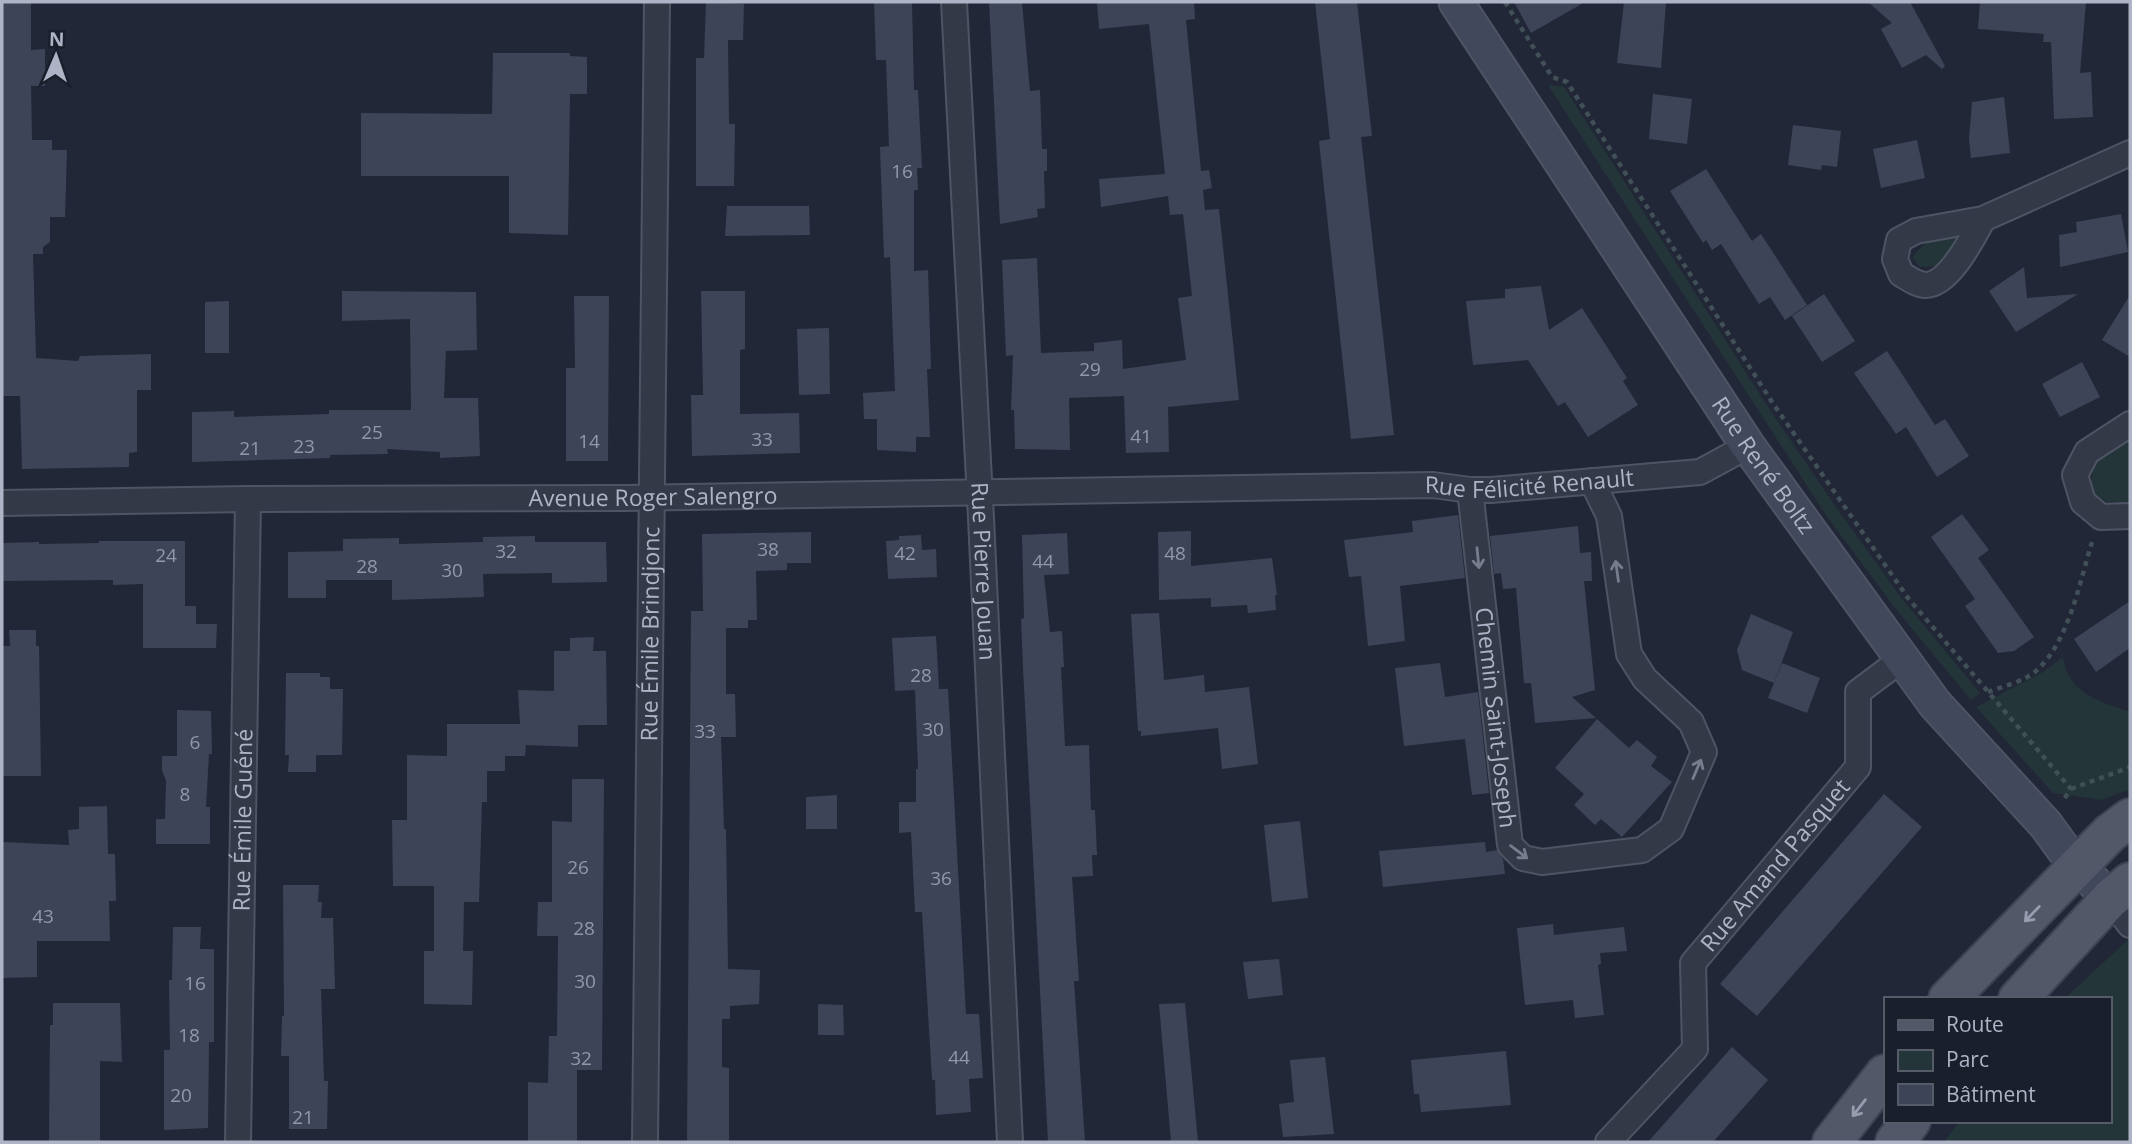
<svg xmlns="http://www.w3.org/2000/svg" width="2132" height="1144" viewBox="0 0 2132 1144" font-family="'Open Sans',sans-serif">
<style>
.green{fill:#24353a}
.building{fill:#3d4458}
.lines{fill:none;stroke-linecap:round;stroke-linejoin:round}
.street-casing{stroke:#4e5463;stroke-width:28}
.secondary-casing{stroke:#4e5463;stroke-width:37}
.primary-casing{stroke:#3d4352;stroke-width:42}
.path{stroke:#405056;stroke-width:4.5;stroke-dasharray:5 5;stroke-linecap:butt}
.street{stroke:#343948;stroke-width:24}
.secondary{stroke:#42485b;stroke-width:33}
.primary{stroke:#525868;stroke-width:38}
.oneway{stroke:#777d8d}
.oneway2{stroke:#979dae}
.labels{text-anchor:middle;stroke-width:6;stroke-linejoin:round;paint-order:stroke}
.number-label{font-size:19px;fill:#9298aa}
.street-label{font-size:23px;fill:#aeb4c5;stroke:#1a1f2c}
</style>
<rect width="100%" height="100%" fill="#212737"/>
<!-- green -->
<g class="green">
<path d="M1548,85l16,2 202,317 72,106 64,89 78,94 -9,7 -75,-91 -68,-91z"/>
<path d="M1963,235l-24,31 -20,1 -6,-10c13,-19 28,-20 50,-22z"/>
<path d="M2130,439v62l-2,3 -21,-2 -14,-9c-7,-34 13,-38 37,-54z"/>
<path d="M2063,657c5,36 33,43 64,54l3,-2v80l-28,11 -49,-7 -77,-86 67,-35z"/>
<path d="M2130,938v204h-186l16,-21h149v-122h-45z"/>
</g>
<!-- building -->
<g class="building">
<path d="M2,2h29v48l14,-1v37h-14l1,54h20v10h15l-2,67h-15v25l-7,5v7h-10l3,104 42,3 2,-5 71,-2v36h-14v62l-8,1v14l-107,2 -2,-73h-18z"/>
<path d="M706,2l38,2 -1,36h-15l1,84h6l-1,62h-38v-128h8z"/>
<path d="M874,2h38l2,88h4l4,78h-5l1,22h-4v81l14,-1 3,99h-4l3,68h-14v15l-39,-2v-31h-13l-1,-26 32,-2 -5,-134 -6,1 -4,-111 9,-1 -3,-86h-10z"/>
<path d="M989,2h33l8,89 10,-1 2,59h5v22h-3l1,37 -8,1 1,8 -38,7z"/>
<path d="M1097,2h97l1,17 -9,1 15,151 8,-1 3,18 -9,2 2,20 14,-1 20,191 -71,7 1,45 -43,1 -2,-57 -55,2 1,52 -55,-1 -1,-39h-3l2,-55 -7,1 -4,-96 35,-2 4,95 53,-2v-8l28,-3 1,29 63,-9 -8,-62 14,-2 -9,-82 -13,1 -2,-19 -67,11 -2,-28 66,-5 -16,-150 -50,5z"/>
<path d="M1315,2h42l15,134 -11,1 33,298 -43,4 -32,-298 11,-2z"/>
<path d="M1514,2h71l-54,31z"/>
<path d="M1624,2h42l-5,66 -44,-5z"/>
<path d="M1868,2h42l35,64 -3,3 -16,-14 -24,13 -21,-39 11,-6z"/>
<path d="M1980,2h106l-6,71 11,-1 2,45 -39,2 -3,-77h-8l1,-8 -66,-5z"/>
<path d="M493,53h77v3l17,1v37h-17l-2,141 -59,-2v-57h-148v-63l131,1z"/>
<path d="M1653,94l39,5 -5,45 -38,-5z"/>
<path d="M2004,97l6,56 -39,5 -2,-19 3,-37z"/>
<path d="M1793,125l48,6 -4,36 -15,-2 -1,5 -33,-5z"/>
<path d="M1917,140l8,38 -44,10 -8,-39z"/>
<path d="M1706,169l46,72 9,-7 46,71 -22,15 -15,-23 -11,7 -38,-60 -9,6 -6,-10 -3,3 -33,-52z"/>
<path d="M727,206h82l1,29 -85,1z"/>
<path d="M2121,214l7,38 -68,15 -1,-32 18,-3 -1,-10z"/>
<path d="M2024,267l3,31 51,-4 -62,38 -27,-41z"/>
<path d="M1541,286l8,44 33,-22 45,70 -4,3 15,24 -50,32 -23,-35 -7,4 -30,-46 -55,5 -7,-64 39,-3v-9z"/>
<path d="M342,291l134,1 1,58 -31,1 -2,47h34l2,58 -40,2v-6l-53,-3 1,5 -58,1v3l-138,4v-50l42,-1v6l95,-3v-4h82l-1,-91 -68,2z"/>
<path d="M701,291h44v58l-5,1v64l59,-1 1,40 -108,3 -1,-61h12z"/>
<path d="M1824,294l31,47 -33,21 -30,-46z"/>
<path d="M2130,295v62l-28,-17z"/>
<path d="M574,296h35l-1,165h-42v-93h9z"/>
<path d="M229,301v52h-24v-51z"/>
<path d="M829,328l1,66 -31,1 -2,-66z"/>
<path d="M1887,351l48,74 10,-6 24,37 -32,21 -31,-50 -10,7 -42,-61z"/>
<path d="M2082,362l18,35 -40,20 -18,-33z"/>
<path d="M1962,514l27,36 -11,8 56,79 -20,14 -16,2 -33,-47 10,-7 -44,-62z"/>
<path d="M1458,515l7,63 -65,8 5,55 -37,5 -7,-70 -12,1 -5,-37 69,-8 -1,-11z"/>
<path d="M1578,526l2,27 11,-1 1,29h-8l11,109 -23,7 24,21 -61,5 -4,-40h-7l-8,-95 -13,1 -2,-16 -7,1 -4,-38z"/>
<path d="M1191,531v35l81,-8 5,37h-2l1,15 -28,3 -1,-8 -36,2v-9l-52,2 -1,-68z"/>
<path d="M811,532v31h-24v7l-31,1 1,49h-9v8h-22v66h9l1,43h-15l3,92h2l2,140 32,1 -1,34 -29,2v13h-8v48l7,1v74h-42l4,-531h12l-1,-77z"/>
<path d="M1067,533l2,41 -25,1 6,57 12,-1 2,36h-3l4,79 24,-1 2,65h4l2,45h-5l1,21 -21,1 7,104h-5l11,161h-37l-25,-474 -2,-49 3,-1 -2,-83z"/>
<path d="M921,535l1,15 14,-1 1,28 -49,2 -2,-38 13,-1v-4z"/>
<path d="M535,536v6h71l1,40 -55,1v-10l-69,1 1,23 -92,3v-20h-66v18h-38v-46l55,-1v-12l56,-1v6l84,-2v-5z"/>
<path d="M99,541h86v65h11v18h21l-1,24h-73v-64l-30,1v-5l-111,1v-38l37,-1v2l60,-1z"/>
<path d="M2130,601v47l-34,24 -22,-33z"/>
<path d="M1159,613l5,67 40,-5 1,17 44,-5 9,77 -36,5 -4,-41 -77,8v-5h-3l-7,-117z"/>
<path d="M1751,614l42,18 -19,51 -32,-13 -5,-20z"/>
<path d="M9,630h27v16h3l2,130h-39v-130h8z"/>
<path d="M936,636l3,53h9l18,325h13l4,64 -14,1 2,33 -35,3 -1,-35h-3l-10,-168h-7l-4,-80 -12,1v-31h17v-33h2l-3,-79 -20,1 -3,-53z"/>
<path d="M594,637l-1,14h13l1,74h-29v22l-52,-2 -1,11h-20v15h-18v31h-5l-3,100h-15l-1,49h10l-1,54 -48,-1v-53h10v-65h-41l-1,-66h15v-65l40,1v-32h73l-2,-34 36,1v-40h16v-13z"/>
<path d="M1440,663l5,34 33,-5 11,101 -17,2 -7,-56 -61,7 -9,-78z"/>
<path d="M1782,663l38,15 -13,35 -39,-15z"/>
<path d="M286,673h34v4h10v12h13l-1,66h-26v17h-28l1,-17h-4z"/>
<path d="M177,710l34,1 1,43h-3l-3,53h4v37h-54v-25h9l1,-38 -4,-11v-14h15z"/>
<path d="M1597,719l32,29 8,-8 20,17 -6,9 21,16 -50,55 -21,-18 -6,6 -21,-20 10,-11 -29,-26z"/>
<path d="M572,779h32l-2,291h-25v72h-49v-60l20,1 1,-47h8l1,-100h-21l1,-34h14v-81l20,1z"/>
<path d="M1884,794l38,33 -165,189 -37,-32z"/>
<path d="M837,795v34h-31v-32z"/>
<path d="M107,806l1,48h7l1,47h-7l1,40h-73v36l-35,1v-136l67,3 -1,-15 11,-1v-22z"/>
<path d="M1300,821l8,77 -36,4 -8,-77z"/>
<path d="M1485,842l1,10 11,-2 6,9 2,15 -122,13 -4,-36z"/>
<path d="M283,885h36l-1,17h4l-1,16h12l2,71h-14l3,92h4l-1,48h-38v-73h-8l1,-40h2z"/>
<path d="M1553,924l1,11 70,-8 3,24 -27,2 1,11 -3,1 6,50 -29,3 -2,-18 -48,5 -8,-77z"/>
<path d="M173,927h28l-1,22h14v93h-5l-1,86 -44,2v-80h6l-1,-70h3z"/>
<path d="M1279,959l4,36 -35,4 -5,-37z"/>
<path d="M53,1003h67l2,59 -22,-1v81h-51l1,-117h3z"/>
<path d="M1185,1003l13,139h-27l-12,-138z"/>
<path d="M818,1004l25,1 1,30h-26z"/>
<path d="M1732,1047l36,33 -55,62h-65z"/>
<path d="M1506,1051l5,54 -90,7 -2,-18h-5l-3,-34z"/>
<path d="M1325,1057l9,77 -51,3 -4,-33 15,-2 -4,-42z"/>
</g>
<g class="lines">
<!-- street casing -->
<g class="street-casing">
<g id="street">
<path id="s1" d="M954,2l27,516 29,624"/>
<path d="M1983,219c-10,18 -33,65 -57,66 -9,0 -18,-7 -25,-11l-6,-15 4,-19 17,-9 67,-12 147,-66"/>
<path d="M2130,424l-43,28 -12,23 8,27 18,15 29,-1"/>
<path id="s2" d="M1470,490l40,355 13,13 19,4 100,-12 29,-21 33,-77 -13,-30 -46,-43 -16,-25 -20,-138 -17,-35"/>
<path id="s3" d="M2,503l246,-4 376,-1 809,-13 37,5h21l209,-18 48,-26"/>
<path d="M2110,899l20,26"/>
<path id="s4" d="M238,1142l10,-643"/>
<path id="s5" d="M645,1142l12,-1140"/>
<path id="s6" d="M1608,1142l87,-93 -2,-86 165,-196v-75l44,-33"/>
</g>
</g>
<!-- secondary casing -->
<g class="secondary-casing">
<g id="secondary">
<path id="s7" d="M1456,2l292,444 187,258 111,121 21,29 43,45"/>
</g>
</g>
<!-- primary casing -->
<g class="primary-casing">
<g id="primary">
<path d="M1948,999l162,-166 20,-15"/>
<path d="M2018,999l92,-100 20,-17"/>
<path d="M1832,1142l53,-68"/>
<path d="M1895,1142l16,-21"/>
</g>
</g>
<!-- path -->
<g class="path">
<path d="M1505,2l47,75 15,5 205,320 136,196 163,191 -7,10"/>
<path d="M1988,692c15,-6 38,-11 49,-22 32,-29 43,-89 55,-128"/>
<path d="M2071,789l59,-22"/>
</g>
<!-- street -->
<use href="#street" class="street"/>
<!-- secondary -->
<use href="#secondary" class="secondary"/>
<!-- primary -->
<use href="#primary" class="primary"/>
</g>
<!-- one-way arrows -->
<defs><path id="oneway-shaft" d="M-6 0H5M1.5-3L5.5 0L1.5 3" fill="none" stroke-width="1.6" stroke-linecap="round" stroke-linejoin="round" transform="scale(1.75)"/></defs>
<g class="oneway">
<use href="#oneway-shaft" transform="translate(1478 558) rotate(84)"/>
<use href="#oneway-shaft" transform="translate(1617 571) rotate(-98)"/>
<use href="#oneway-shaft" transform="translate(1697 769) rotate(-67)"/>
<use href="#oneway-shaft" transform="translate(1519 852) rotate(37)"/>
</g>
<g class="oneway2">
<use href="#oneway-shaft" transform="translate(2032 914) rotate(134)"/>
<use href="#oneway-shaft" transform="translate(1859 1108) rotate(128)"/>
</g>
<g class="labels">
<!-- number labels -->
<g class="number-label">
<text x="902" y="178">16</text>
<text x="1090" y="376">29</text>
<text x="372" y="439">25</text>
<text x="1141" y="443">41</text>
<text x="762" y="446">33</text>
<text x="589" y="448">14</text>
<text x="304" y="453">23</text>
<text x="250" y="455">21</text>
<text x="768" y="556">38</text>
<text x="506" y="558">32</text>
<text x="905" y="560">42</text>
<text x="1175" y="560">48</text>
<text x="166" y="562">24</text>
<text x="1043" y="568">44</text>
<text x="367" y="573">28</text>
<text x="452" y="577">30</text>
<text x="921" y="682">28</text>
<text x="933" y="736">30</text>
<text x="705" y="738">33</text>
<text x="195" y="749">6</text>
<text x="185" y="801">8</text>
<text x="578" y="874">26</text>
<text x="941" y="885">36</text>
<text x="43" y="923">43</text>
<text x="584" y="935">28</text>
<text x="585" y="988">30</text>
<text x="195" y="990">16</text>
<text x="189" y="1042">18</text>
<text x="959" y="1064">44</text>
<text x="581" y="1065">32</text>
<text x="181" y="1102">20</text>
<text x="303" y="1124">21</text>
</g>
<!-- street labels -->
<g class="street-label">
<text dy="8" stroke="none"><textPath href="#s7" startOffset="556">Rue René Boltz</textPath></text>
<text dy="8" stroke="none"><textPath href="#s3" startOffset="1528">Rue Félicité Renault</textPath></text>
<text dy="8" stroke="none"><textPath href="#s3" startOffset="651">Avenue Roger Salengro</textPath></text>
<text dy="8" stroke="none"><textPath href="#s1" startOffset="570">Rue Pierre Jouan</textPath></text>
<text dy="8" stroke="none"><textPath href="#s5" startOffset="508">Rue Émile Brindjonc</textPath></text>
<text dy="8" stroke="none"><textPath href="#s2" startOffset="229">Chemin Saint-Joseph</textPath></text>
<text dy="8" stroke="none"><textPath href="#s4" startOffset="322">Rue Émile Guéné</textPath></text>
<text dy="8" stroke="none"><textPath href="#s6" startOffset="341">Rue Amand Pasquet</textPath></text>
</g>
</g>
<!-- border -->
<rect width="2132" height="1144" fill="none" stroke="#aeb4c5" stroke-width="7"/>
<!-- legend -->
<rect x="1884" y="997" width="228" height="126" fill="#1a1f2c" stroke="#555b69" stroke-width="2"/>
<rect x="1898" y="1020" width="35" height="10" fill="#525868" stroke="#555b69" stroke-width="2"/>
<text x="1946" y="1032" font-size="21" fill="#aeb4c5">Route</text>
<rect x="1898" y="1050" width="35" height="21" fill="#24353a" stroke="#555b69" stroke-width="2"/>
<text x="1946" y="1067" font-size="21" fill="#aeb4c5">Parc</text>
<rect x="1898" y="1084" width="35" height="21" fill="#3d4458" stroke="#555b69" stroke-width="2"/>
<text x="1946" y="1102" font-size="21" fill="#aeb4c5">Bâtiment</text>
<!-- north arrow -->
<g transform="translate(56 56) rotate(2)" stroke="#1a1f2c" stroke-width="5" paint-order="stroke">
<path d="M0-5L12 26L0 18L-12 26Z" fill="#aeb4c5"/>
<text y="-10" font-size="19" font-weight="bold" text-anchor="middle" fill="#aeb4c5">N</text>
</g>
</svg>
